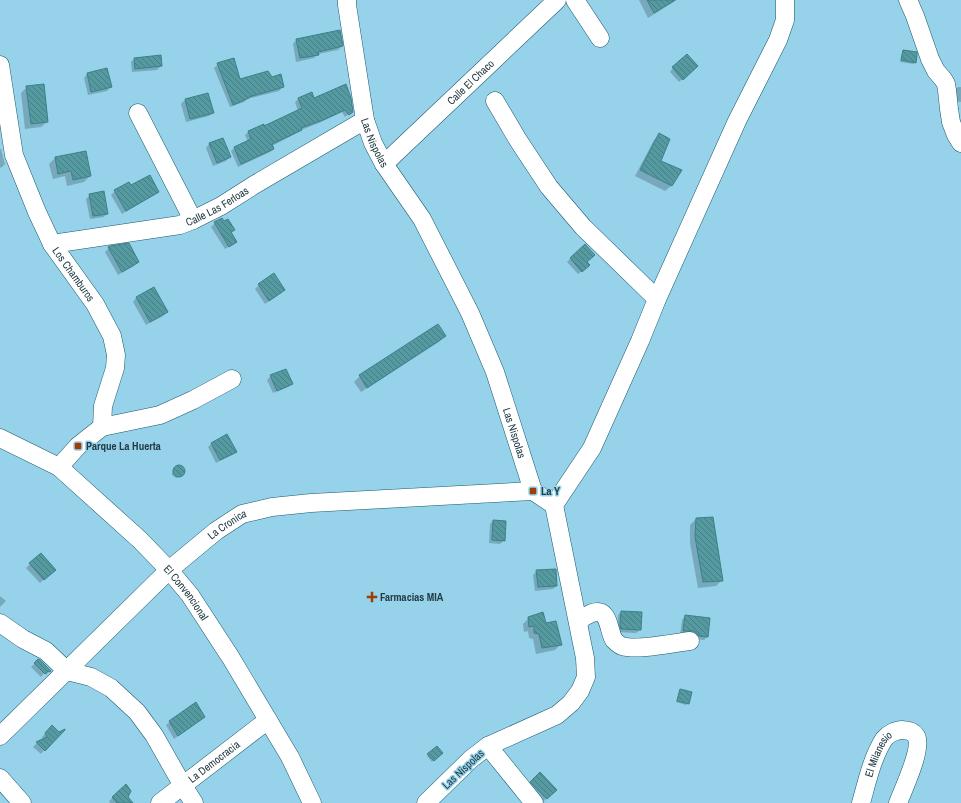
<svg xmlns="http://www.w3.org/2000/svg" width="961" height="803" viewBox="0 0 961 803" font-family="'Archivo Narrow',sans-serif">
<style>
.shadow{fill:#0003}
.building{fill:url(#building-back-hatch);stroke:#3c8188}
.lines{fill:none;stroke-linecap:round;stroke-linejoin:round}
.minor-casing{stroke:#1a596d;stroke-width:19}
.minor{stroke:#fff;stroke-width:18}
.poi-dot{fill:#a03d00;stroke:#96d2ea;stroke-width:1.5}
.labels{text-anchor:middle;stroke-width:3;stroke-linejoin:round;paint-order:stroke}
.street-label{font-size:11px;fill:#233c45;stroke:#96d2ea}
.poi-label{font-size:11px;font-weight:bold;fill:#233c45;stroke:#96d2ea;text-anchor:start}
</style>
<defs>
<pattern id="building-back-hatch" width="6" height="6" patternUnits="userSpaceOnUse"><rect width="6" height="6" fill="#569aa1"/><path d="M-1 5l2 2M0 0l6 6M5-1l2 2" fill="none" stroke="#477f85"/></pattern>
</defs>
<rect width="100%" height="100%" fill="#96d2ea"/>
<!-- shadow -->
<g class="shadow">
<path d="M639,0h38l-29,18z"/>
<path d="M296,40l46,6 -4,4 -20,4 -4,4 -18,4 -3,-18z"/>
<path d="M903,51l12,11 -2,2 -13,-2 2,-9z"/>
<path d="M134,59l27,7 -4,4 -25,2 -1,-10z"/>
<path d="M218,64l21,16 32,-2 12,9 -4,4 -32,8 -3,3 -14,5 -16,-39z"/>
<path d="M673,68l20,2 -14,12 -9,-10z"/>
<path d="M87,74l24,13 -4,4 -19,4 -4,-17z"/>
<path d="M27,87l20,35 -6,5 -16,2 -4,-36z"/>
<path d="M958,87h3v15l-6,-1 -1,-11z"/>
<path d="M208,94l5,19 -4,3 -23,6 -5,-18 4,-4z"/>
<path d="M298,99h15l39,12 -7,6 -3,-5 -23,11 -18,7 -4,3 -25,13 1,3 -3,3 -32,15 -7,-16 3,-3 14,-6 -3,-7 3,-3 16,-5 34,-16 -3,-9z"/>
<path d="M659,135l1,26 21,9 -10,16 -6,5 -30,-15 19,-36z"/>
<path d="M223,139l7,18 -4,4 -13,5 -7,-18 3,-4z"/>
<path d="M0,149h1l2,8 2,7 -3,3 -2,1z"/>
<path d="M85,152l5,24 -6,6 -17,4 -2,-10 -12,3 -4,-15 6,-6z"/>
<path d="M130,187l28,5 -4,3 -32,19 -11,-19 4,-4z"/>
<path d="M90,195l17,18 -3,4 -14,2 -4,-20z"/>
<path d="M224,222l10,8 -4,3 6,9 -4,3 -7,4 -14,-22 4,-4z"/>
<path d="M109,248l29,14 -4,4 -16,9 -13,-23z"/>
<path d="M571,258l15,4 -1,7 -7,5 -11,-12z"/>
<path d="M274,275l10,15 -3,3 -16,11 -10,-15 4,-4z"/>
<path d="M153,289l14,23 -4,4 -17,9 -13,-23 3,-4z"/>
<path d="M445,336l-6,6 -78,50 -7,-10 6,-6z"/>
<path d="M271,376l20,8 -3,3 -15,6 -6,-13z"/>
<path d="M211,444l25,8 -4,3 -16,8 -8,-16z"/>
<path d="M180,466l3,2 1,3 -3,5 -5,2 -4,-3v-3l3,-5z"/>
<path d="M696,519l25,62 -5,5 -18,2 -8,-45v-18z"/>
<path d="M493,521l11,19 -4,4 -11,-1 1,-19z"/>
<path d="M40,554l11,19 -11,10 -14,-15z"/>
<path d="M537,571l19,15 -3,3 -18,2 -2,-16z"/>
<path d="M0,596l6,5 -6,6z"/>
<path d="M621,612l19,18 -4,3 -19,-1v-2l1,-15z"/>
<path d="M685,616l22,21 -3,3 -9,-1 -15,-4 2,-15z"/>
<path d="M529,618l16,6 16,20 -6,6 -19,4 -3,-15 -4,-1 -1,-7 -4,1 -1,-8z"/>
<path d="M38,660l12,11 -4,4 -2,-2 -3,4 -10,-10z"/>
<path d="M680,690l8,13 -2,2 -10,-3 3,-11z"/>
<path d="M204,717l-3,3 -27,19 -8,-14 4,-3z"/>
<path d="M52,726l-8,24 -3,4 -8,-7 4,-4 6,-3 -1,-3z"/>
<path d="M437,747l5,6 -10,9 -5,-6z"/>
<path d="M540,774l15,16 -12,12 -16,-16z"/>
<path d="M126,786l1,11 5,6h-22l-1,-2z"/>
</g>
<!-- building -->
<g class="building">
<path d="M647,0h28l-21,13z"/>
<path d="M340,30l3,16 -25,6 1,3 -19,3 -4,-19z"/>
<path d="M903,50l14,2v3l-1,8 -15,-3z"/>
<path d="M687,54l11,12 -15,14 -11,-13z"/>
<path d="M161,55l1,11 -27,3 -1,-11z"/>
<path d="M234,58l6,21 28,-8 4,6 9,-3 3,13 -35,10v1l-16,7 -16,-42z"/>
<path d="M107,68l5,19 -21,5 -4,-19z"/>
<path d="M44,84l4,38 -17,2 -5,-38z"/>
<path d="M346,84l5,14 2,14 -4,3 -4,-5 -22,10 -22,8 1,2 -30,14 2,5 -33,15 -7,-17 17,-8 -3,-8 16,-7v2l38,-18 -4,-10 14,-6 2,6z"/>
<path d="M208,93l6,20 -24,6 -5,-20z"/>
<path d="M659,133l11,6 -9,22 21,9 -10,16 -32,-16z"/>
<path d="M223,138l8,19 -14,6 -8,-20z"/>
<path d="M86,151l5,25 -18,4 -2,-9 -13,3 -3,-17z"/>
<path d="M150,175l9,17 -33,19 -12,-21 15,-8 2,3z"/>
<path d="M104,191l4,23 -15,2 -4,-22z"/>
<path d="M222,218l2,3 4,-2 7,11 -4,2 6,10 -8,5 -15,-25z"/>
<path d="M129,243l10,19 -17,10 -14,-25 2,-1z"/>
<path d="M585,244l10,11 -8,7 3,3 -8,7 -12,-14z"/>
<path d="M274,273l11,17 -16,11 -11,-17z"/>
<path d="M154,287l14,25 -18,10 -14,-25z"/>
<path d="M438,324l8,12 -79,52 -8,-13z"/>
<path d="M286,369l7,15 -16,7 -7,-16z"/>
<path d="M227,434l10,18 -17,8 -9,-17z"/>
<circle cx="179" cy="471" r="6"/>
<path d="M713,517l10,64 -20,1 -8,-45 1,-19z"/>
<path d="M493,520l13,1 -1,20 -13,-1z"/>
<path d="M41,553l15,17 -12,10 -15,-17z"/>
<path d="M556,569l1,17 -19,1 -2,-17z"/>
<path d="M621,611l21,1 -1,18 -20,-1 -1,-3z"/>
<path d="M543,612l3,11 10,-2 6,24 -20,3 -3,-14 -5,-1v-7l-5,1 -1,-10z"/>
<path d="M685,615l25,3 -2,19 -9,-1 -1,-2 -4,-3h-11z"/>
<path d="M38,659l2,1 11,11 -1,1 -2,-1 -3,3 -11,-11z"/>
<path d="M680,689l12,3 -3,12 -12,-3z"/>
<path d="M196,702l9,15 -27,19 -9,-15z"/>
<path d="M52,725l7,7 6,-3v1l-20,21 -9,-9 11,-5 -2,-4z"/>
<path d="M437,746l6,7 -9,8 -7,-7z"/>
<path d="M540,772l17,18 -10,9 -17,-17z"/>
<path d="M126,784l5,7 -3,6 5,6h-16l-5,-6z"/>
</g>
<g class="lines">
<!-- minor casing -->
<g class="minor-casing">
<g id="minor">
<path id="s1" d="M347,0v5l18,115 8,23 11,21 38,55 48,94 25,59 38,119 21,14 31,153 1,19 -6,14 -9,12 -14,12 -69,31 -17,13 -45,44"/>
<path d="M575,0l25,38"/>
<path d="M908,0l7,16 15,43 6,12 7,8 3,5 1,6 2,19 2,13 5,13 5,8"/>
<path id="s2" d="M0,65l14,90 23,57 15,32 43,60 17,32 4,19 -1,13 -12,38 -1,21 -24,19 -19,21"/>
<path d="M495,101l23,39 31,47 34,40 74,72"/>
<path d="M138,113l55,107"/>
<path id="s3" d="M384,164l173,-164"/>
<path id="s4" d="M52,244l128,-19 13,-5 28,-14 33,-21 111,-65"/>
<path d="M102,427l58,-12 33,-15 39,-21"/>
<path id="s5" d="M0,438l59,29 81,73 29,30 21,25 41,63 59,99 22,46"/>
<path d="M554,505l38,-57 48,-107 17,-42 80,-178 41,-81 7,-20v-20"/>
<path d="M578,621c4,-3 9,-6 14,-8 18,-6 16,18 22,27 2,2 5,5 8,6 15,5 51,-3 68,-5"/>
<path d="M0,623l23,16 23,12 21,20 24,6 20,11 26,24 17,23 29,51 11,17"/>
<path id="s6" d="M0,736l169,-166 47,-39 26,-17 30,-7 39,-4 222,-12"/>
<path d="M488,746l46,57"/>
<path d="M0,778l22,25"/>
<path id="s7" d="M160,803l108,-83"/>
<path id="s8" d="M861,803c6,-21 11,-45 23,-64 4,-5 12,-9 18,-9 5,0 11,1 14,6 7,12 -13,54 -18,67"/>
</g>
</g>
<!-- minor -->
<use href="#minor" class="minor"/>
</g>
<!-- markers -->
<g class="poi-dot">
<rect x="74" y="442" width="8" height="8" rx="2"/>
<rect x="529" y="487" width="8" height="8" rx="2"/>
<path d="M370 591h4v4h4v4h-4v4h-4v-4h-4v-4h4z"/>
</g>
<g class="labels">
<!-- street labels -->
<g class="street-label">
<text dy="4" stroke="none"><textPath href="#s3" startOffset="119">Calle El Chaco</textPath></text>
<text dy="4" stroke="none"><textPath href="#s1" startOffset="146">Las Nispolas</textPath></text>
<text dy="4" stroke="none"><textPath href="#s4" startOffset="171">Calle Las Ferloas</textPath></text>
<text dy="4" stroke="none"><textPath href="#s2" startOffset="225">Los Chamburos</textPath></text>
<text dy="4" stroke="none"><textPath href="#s1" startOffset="470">Las Nispolas</textPath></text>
<text dy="4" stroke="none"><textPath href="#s6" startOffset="311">La Cronica</textPath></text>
<text dy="4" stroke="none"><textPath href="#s5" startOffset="245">El Convencional</textPath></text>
<text dy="4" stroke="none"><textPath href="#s8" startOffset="52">El Milanesio</textPath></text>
<text dy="4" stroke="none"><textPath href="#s7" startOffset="68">La Democracia</textPath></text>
<text transform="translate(463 769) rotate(-43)" y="4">Las Nispolas</text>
</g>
<!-- poi labels -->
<g class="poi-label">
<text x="86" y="450">Parque La Huerta</text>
<text x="541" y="495">La Y</text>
<text x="380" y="601">Farmacias MIA</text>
</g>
</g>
</svg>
